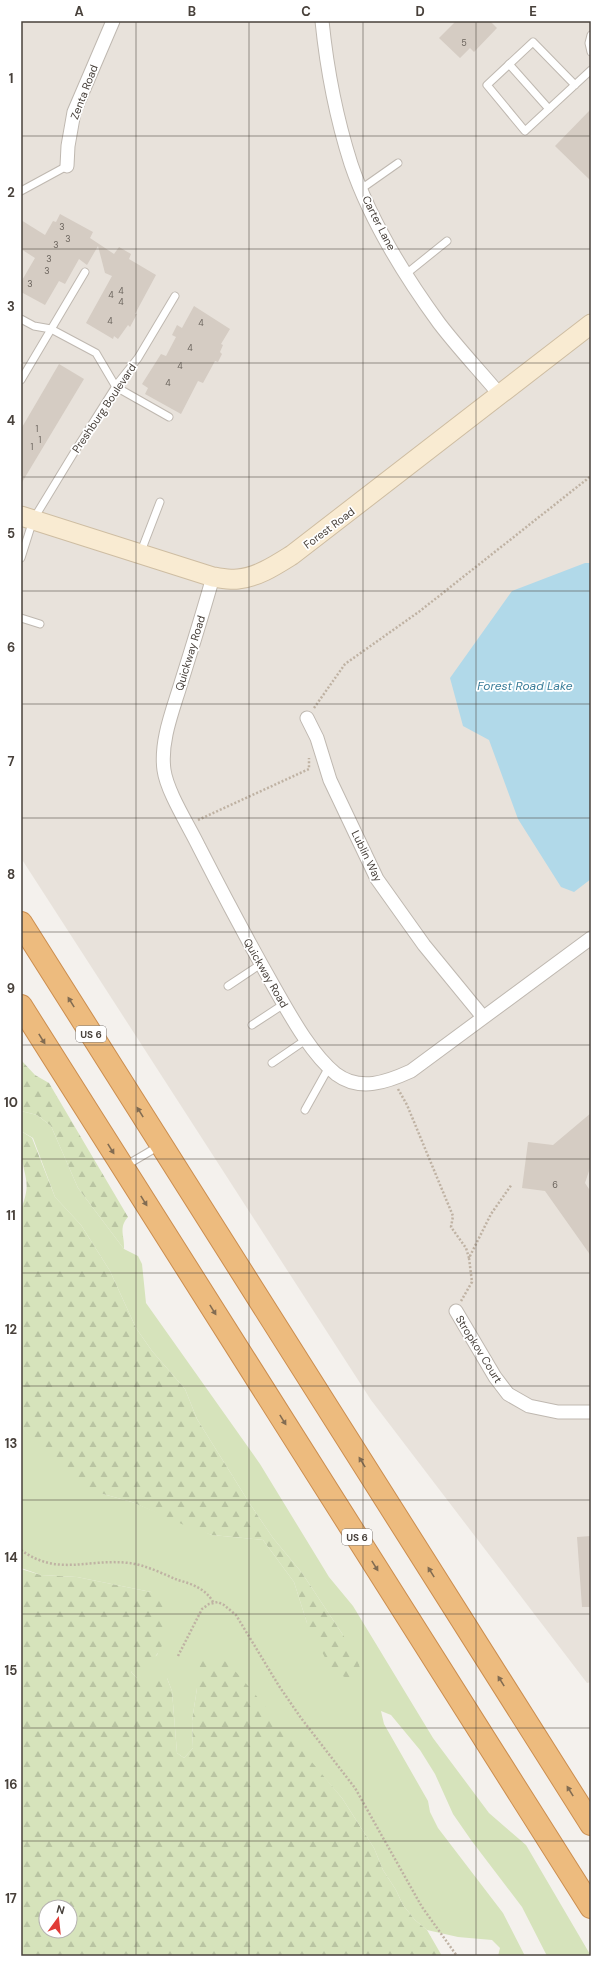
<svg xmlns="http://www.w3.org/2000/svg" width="612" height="1977" viewBox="0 0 612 1977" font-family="'DM Sans',sans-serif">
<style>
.residential{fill:#e8e2db}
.green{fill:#d6e3bb}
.forest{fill:url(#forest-firs);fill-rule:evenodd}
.water{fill:#b1d9e9}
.building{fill:#d5ccc3}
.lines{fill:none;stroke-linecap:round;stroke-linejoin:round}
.lane-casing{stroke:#bfb8b0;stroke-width:9}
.street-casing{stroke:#bfb8b0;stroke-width:15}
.secondary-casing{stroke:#cebda2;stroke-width:21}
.highway-casing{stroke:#cc8e4f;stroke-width:24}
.path{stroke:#bfb2a3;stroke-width:2.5;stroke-dasharray:2 2;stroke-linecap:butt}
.lane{stroke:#fff;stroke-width:7}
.street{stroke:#fff;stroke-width:13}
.secondary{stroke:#f9ebd2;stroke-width:19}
.highway{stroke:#edbb7e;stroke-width:22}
.oneway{fill:#826c52}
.grid{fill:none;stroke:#48413b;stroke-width:1;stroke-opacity:0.55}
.labels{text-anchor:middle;stroke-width:3.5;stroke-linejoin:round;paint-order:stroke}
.number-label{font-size:9px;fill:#6b645d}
.shield{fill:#fff;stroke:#7f7a76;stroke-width:1}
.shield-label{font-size:10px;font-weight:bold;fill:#48413b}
.street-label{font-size:11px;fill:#48413b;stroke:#fff}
.water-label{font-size:12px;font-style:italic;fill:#3a7d99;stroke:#fff}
.neatline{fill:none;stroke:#48413b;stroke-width:1.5}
.grid-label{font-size:13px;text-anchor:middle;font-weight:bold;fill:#48413b}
</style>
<defs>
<pattern id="forest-firs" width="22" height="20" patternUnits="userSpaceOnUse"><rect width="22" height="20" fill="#d6e3bb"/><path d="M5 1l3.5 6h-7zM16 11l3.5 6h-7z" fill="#b9c4a2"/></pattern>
</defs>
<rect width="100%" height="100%" fill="#f4f1ed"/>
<!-- residential -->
<path class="residential" d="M21,21h570v1661l-4,1 -216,-283 -350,-542z"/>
<!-- green -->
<path class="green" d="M21,1111l16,4 14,11 27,62 46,61 14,7 4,8 4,39 114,161 69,113 24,29 80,132 56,75 37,32 65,111h-44l-25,-49 -51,-67 -18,-26 -18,-40 -15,-24 -29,-35 -10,-4 3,13 44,77 2,11 8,16 65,85 22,43h-27l2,-8 -8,-8 -34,-3 -31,-7 -12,-10 -12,-15 -7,-15 -13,-20 -9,-22 -32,-50 -52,-60 -93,-65v15l-5,33 1,27 -9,10 -7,-5 -5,-62 -5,-13h-30l-6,-6 26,-17 3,-8 -9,-55 -74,-15 -36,-2 -20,-7v-142l13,14 69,54 29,8 80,33 51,5 31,42 13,41 36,12 -41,-62 -29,-35 -23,-34 -53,-85 -12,-30 -33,-38 -16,-23 -26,-57 -29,-46 -26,-28 -22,-59 -12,-7z"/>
<!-- forest -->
<g class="forest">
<path d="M21,1060l14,15 14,8 79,134c-10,11 -3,19 -4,32l-46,-61 -27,-62 -14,-11 -16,-4z"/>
<path d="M21,1131l11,7 23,59 26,28 29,46 26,57 16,23 33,38 12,30 53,85 23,34 29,35 41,62 14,23 5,17 -11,5 -19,-9 -25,-48 -13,-41 -31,-42 -51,-5 -19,-6 -61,-27 -29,-8 -27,-14 -26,-20 -29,-34v-217c11,-27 3,-31 0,-56 -1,-7 0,-14 0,-22z"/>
<path d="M21,1569l20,6 36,2 74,15 13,13c6,22 1,48 -19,61 -4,3 -10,4 -14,6l6,6h30l5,13 5,62 7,5 9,-10 -1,-27 5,-33v-15l5,-12c22,-6 20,-3 36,13l104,124 32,50 9,22 13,20 7,15 12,15 12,10 15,26h-421zM46,1907h24v24h-24z"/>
</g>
<!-- water -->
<path class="water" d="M585,563h6v316l-17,13 -13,-5 -43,-68 -29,-79 -26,-14 -13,-48 62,-87z"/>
<!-- building -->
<g class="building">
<path d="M456,21h34l7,7 -23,24 -4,-4 -10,10 -21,-20z"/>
<path d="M591,109v72l-36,-35z"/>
<path d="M60,214l33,18 -3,6 24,16 5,-7 12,7 -2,5 27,16 -21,39h2l-7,13 -2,-2 -10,14 -4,-3 -1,3 -27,-16 26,-47 -7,-3 -7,-27 -11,19 -8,-6 -14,25 -6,-3 -14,24 -24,-13v-10l14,-24 -14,-9v-29l24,15 8,-14 3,1z"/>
<path d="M194,306l36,23 -9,15 2,1 -3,7 2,2 -4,8 -3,-1 -12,22 -5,-2 -17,33 -36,-20 3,-6 -6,-4 19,-30 5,2 10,-19 -4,-2 5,-10 5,3z"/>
<path d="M59,364l25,15 -63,105v-55z"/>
<path d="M591,1113v52l-6,18 6,9v64l-46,-65 -23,-3 6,-46 25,3z"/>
<path d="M591,1536v71h-9l-5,-70z"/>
</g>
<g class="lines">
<!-- lane casing -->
<g class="lane-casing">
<g id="lane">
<path d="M591,35l-2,8 2,9"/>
<path d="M509,64l40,45"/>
<path d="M575,85l-42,-43 -46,43 38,46 66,-61"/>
<path d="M361,189l37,-26"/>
<path d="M21,191l46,-25"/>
<path d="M406,274l41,-33"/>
<path d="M21,319l13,7 17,3 45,24 20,34 53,30"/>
<path d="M21,380l64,-108"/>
<path d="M140,554l20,-52"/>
<path d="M21,558l12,-38 42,-69 43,-68 20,-25 37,-62"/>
<path d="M21,618l19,6"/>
<path d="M228,986l33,-22"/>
<path d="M252,1025l32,-21"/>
<path d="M272,1063l35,-24"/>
<path d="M305,1110l24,-43"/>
<path d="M125,1166l34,-20"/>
</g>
</g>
<!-- street casing -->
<g class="street-casing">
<g id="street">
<path d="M322,21c5,49 14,96 29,143 19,56 53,111 88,159 19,25 41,48 61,72"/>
<path d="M67,166l1,-20 6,-34 39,-91"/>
<path d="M213,577c-10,35 -21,71 -32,106 -8,27 -21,58 -17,87 3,22 25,56 35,77 24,47 49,94 75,140 16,28 37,67 62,87 24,18 51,8 75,-3l180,-133"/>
<path d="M307,718l10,20 13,42 47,99 47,66 59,72"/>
<path d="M456,1311l39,66 13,17 21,12 29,6h33"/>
</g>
</g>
<!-- secondary casing -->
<g class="secondary-casing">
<path id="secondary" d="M21,516l192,61c8,1 17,3 25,2 20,-2 38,-14 54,-24l299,-231"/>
</g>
<!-- highway casing -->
<g class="highway-casing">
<g id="highway">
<path d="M21,923l570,901"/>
<path d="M21,1006l570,901"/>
</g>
</g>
<!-- path -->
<g class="path">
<path d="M314,708l31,-44 75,-53 171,-135"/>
<path d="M198,820l111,-51v-11"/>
<path d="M398,1089l9,16 46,111 -2,11 15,21 3,10"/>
<path d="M461,1301l11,-19 -3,-24 22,-44 21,-30"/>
<path d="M21,1550c37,27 67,8 108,13 17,2 34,11 49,17 14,4 28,9 35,22"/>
<path d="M178,1656l24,-47 7,-5 9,-2 6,3 12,10 43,71 22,32 54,70 67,119 35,49"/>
</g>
<!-- lane -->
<use href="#lane" class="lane"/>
<!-- street -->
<use href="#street" class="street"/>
<!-- secondary -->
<use href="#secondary" class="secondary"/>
<!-- highway -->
<use href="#highway" class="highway"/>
</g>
<!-- one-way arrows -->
<defs><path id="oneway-solid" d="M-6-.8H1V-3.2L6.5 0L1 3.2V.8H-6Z"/></defs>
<g class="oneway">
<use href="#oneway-solid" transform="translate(71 1002) rotate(-122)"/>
<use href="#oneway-solid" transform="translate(42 1039) rotate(58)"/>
<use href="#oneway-solid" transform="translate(140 1112) rotate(-122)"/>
<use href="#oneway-solid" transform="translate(111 1149) rotate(58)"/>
<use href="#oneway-solid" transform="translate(144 1201) rotate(58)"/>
<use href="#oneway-solid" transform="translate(213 1310) rotate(58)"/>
<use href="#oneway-solid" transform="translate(283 1420) rotate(58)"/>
<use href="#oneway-solid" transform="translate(362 1462) rotate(-122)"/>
<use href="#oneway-solid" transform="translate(375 1566) rotate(58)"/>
<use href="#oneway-solid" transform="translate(431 1572) rotate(-122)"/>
<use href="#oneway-solid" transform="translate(501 1681) rotate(-122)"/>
<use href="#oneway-solid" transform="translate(570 1791) rotate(-122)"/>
</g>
<!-- grid -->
<path class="grid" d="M136,21v1935M249,21v1935M363,21v1935M476,21v1935M21,136h570M21,249h570M21,363h570M21,477h570M21,591h570M21,704h570M21,818h570M21,932h570M21,1045h570M21,1159h570M21,1273h570M21,1386h570M21,1500h570M21,1614h570M21,1728h570M21,1841h570"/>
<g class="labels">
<!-- number labels -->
<g class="number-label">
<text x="464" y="46">5</text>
<text x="62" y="230">3</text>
<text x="68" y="242">3</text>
<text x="56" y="248">3</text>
<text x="49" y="262">3</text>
<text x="47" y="274">3</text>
<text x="30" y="287">3</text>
<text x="121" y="294">4</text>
<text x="111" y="298">4</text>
<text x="121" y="305">4</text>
<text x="110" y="324">4</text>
<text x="201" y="326">4</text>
<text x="190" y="351">4</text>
<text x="180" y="369">4</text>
<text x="168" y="386">4</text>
<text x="37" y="432">1</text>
<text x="40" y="443">1</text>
<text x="32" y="450">1</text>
<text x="555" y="1188">6</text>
</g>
<!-- shield labels -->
<g class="shield">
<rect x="76" y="1026" width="30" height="16" rx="3"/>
<rect x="342" y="1529" width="30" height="16" rx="3"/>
</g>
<g class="shield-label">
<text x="91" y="1038">US 6</text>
<text x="357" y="1541">US 6</text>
</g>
<!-- street labels -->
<g class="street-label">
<text transform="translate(84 92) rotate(-69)" y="4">Zenta Road</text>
<text transform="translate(379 223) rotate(63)" y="4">Carter Lane</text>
<text transform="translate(104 408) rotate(-56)" y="4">Preshburg Boulevard</text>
<text transform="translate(329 528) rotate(-37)" y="4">Forest Road</text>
<text transform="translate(190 653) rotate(-73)" y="4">Quickway Road</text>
<text transform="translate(367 856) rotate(64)" y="4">Lublin Way</text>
<text transform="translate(266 973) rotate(60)" y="4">Quickway Road</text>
<text transform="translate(479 1349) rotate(58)" y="4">Stropkov Court</text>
</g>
<!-- water labels -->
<g class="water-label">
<text x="525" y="690">Forest Road Lake</text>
</g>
</g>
<!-- border -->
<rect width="612" height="1977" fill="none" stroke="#ffffff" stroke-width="44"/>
<!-- north arrow -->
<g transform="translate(58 1919) rotate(15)"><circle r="19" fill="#ffffff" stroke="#b6b3b1"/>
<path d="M0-3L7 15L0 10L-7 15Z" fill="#e13b37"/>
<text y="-6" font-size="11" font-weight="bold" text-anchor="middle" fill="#48413b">N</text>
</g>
<rect x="22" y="22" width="568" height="1933" class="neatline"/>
<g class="grid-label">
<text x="79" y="16">A</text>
<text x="192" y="16">B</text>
<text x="306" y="16">C</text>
<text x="420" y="16">D</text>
<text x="533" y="16">E</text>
<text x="11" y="83">1</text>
<text x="11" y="197">2</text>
<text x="11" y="311">3</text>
<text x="11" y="425">4</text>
<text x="11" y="538">5</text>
<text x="11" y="652">6</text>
<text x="11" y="766">7</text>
<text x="11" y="879">8</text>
<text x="11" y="993">9</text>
<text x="11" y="1107">10</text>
<text x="11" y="1220">11</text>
<text x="11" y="1334">12</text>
<text x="11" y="1448">13</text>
<text x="11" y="1562">14</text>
<text x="11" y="1675">15</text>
<text x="11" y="1789">16</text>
<text x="11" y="1903">17</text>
</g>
</svg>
